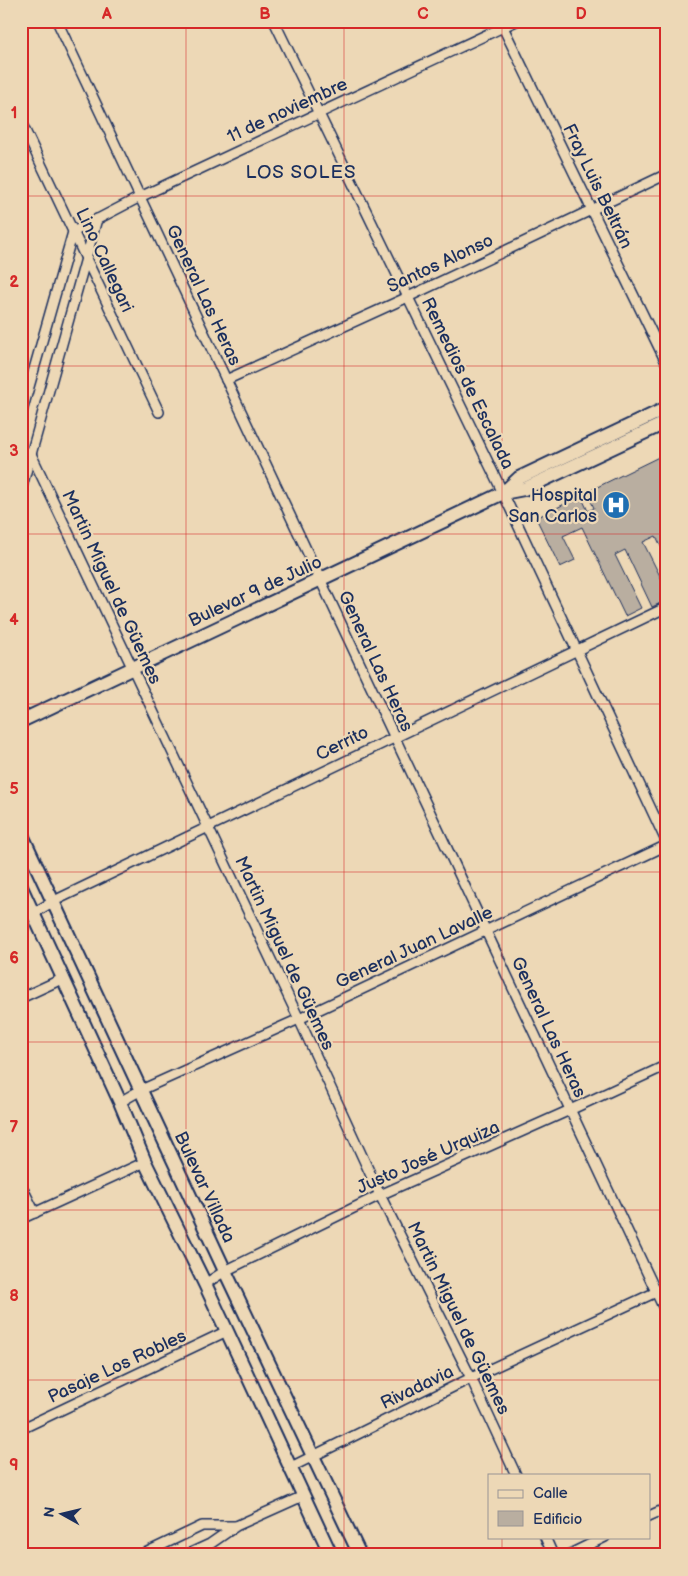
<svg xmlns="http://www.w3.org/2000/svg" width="688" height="1576" viewBox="0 0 688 1576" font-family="'Balsamiq Sans',sans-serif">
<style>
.building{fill:#b9aea0;stroke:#1b2f5e}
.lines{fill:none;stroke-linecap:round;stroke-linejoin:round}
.minor-casing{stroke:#1b2f5e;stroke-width:12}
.secondary-casing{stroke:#1b2f5e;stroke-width:16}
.minor{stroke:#edd8b6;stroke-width:9}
.secondary{stroke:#edd8b6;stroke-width:12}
.grid{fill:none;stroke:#d62828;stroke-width:1;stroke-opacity:0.55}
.labels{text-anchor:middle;stroke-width:4.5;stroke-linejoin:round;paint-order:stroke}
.street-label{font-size:18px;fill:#1b2f5e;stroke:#edd8b6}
.poi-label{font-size:18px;fill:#1b2f5e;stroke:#edd8b6;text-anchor:end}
.neighbourhood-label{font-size:19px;letter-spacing:1px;fill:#1b2f5e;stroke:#edd8b6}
.neatline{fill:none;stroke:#d62828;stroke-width:2}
.grid-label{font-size:16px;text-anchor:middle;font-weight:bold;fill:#d62828}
</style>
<rect width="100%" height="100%" fill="#edd8b6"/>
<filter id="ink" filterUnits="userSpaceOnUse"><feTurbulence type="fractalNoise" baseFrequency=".02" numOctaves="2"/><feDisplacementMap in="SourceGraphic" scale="10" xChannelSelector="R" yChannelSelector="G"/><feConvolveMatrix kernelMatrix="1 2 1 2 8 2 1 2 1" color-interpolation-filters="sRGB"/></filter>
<g filter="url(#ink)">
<!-- building -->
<path class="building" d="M667,453v106l-11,-23 -13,6 24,48v10l-15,7 -27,-57 -10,5 26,53 -16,8 -43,-89 -19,9 12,24 -15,7 -24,-49 45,-22 7,15 6,-3 -7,-16z"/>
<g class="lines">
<!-- minor casing -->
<g class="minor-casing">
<g id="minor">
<path d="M57,21l610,1294"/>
<path d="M274,21l229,472 164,350"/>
<path d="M500,21l167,343"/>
<path d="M21,122l138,290"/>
<path d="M226,380l182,-83 259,-123"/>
<path d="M21,415l52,-183 67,-35 376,-176"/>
<path d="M21,450l10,4 268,565 81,176 91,183 45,97"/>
<path d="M21,490l76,-271"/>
<path d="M34,913l20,-12 613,-294"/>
<path d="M21,998l43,-20"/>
<path d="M120,1102l21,-12 158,-71 368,-174"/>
<path d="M21,1185l14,28"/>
<path d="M21,1219l124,-57"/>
<path d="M205,1284l20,-13 155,-76 190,-85 97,-45"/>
<path d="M21,1429l206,-98"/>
<path d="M291,1467l180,-89 196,-91"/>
<path d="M649,1516l18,-8"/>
<path d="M545,1537l8,18"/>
<path d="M141,1555l61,-29h33"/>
<path d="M186,1555l24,-11 26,-18 67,-30"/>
<path d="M568,1555l37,-18"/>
</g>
</g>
<!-- secondary casing -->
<g class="secondary-casing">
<g id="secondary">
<path d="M503,493l16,-15 148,-70"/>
<path d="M21,721l482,-228 21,-4 143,-67"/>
<path d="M21,833l204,438 135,284"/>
<path d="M21,887l99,215 25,60 60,122 126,271"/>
</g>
</g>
<!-- minor -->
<use href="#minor" class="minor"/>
<!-- secondary -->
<use href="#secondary" class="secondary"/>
</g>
</g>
<!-- grid -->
<path class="grid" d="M186,21v1534M344,21v1534M502,21v1454M21,196h646M21,366h646M21,534h646M21,704h646M21,872h646M21,1042h646M21,1210h646M21,1380h646M502,1537v18"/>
<!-- icons -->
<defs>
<g id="hospital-disc" transform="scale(1.4375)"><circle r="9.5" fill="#1f6fb2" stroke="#edd8b6"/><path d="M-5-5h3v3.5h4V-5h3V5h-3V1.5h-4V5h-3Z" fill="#fff"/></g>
</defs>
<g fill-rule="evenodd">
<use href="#hospital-disc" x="616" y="505"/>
</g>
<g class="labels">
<!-- street labels -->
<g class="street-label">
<text transform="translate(287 110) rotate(-25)" y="6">11 de noviembre</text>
<text transform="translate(598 186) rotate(64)" y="6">Fray Luis Beltrán</text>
<text transform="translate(105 260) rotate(65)" y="6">Lino Callegari</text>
<text transform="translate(440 263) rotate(-25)" y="6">Santos Alonso</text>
<text transform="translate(204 295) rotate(65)" y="6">General Las Heras</text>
<text transform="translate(468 383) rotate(64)" y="6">Remedios de Escalada</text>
<text transform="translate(112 587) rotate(65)" y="6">Martin Miguel de Güemes</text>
<text transform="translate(255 591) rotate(-25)" y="6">Bulevar 9 de Julio</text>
<text transform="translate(376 661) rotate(65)" y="6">General Las Heras</text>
<text transform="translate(342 743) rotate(-26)" y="6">Cerrito</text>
<text transform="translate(414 947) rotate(-25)" y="6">General Juan Lavalle</text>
<text transform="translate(285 953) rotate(65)" y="6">Martin Miguel de Güemes</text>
<text transform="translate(549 1027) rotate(65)" y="6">General Las Heras</text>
<text transform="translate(428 1157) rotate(-24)" y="6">Justo José Urquiza</text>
<text transform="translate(205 1187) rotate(65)" y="6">Bulevar Villada</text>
<text transform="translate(459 1318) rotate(64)" y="6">Martin Miguel de Güemes</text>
<text transform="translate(117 1366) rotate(-25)" y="6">Pasaje Los Robles</text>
<text transform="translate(417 1387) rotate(-26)" y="6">Rivadavia</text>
</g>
<!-- poi labels -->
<g class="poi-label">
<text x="597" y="501">Hospital<tspan x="597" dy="21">San Carlos</tspan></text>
</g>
<!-- neighbourhood labels -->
<g class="neighbourhood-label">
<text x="301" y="178">LOS SOLES</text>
</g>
</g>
<!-- margin -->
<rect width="688" height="1576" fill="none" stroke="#edd8b6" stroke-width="55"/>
<!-- legend -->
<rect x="488" y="1474" width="162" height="65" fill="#edd8b6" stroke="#999493"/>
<rect x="498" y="1490" width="25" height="8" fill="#edd8b6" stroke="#999493"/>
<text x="533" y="1498" font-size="15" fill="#1b2f5e">Calle</text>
<rect x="498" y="1511" width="25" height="15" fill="#b9aea0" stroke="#999493"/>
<text x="533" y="1524" font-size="15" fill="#1b2f5e">Edificio</text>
<!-- north arrow -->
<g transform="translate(62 1514) rotate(278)" stroke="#edd8b6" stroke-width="4" paint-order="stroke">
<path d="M0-4L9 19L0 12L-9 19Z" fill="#1b2f5e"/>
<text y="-8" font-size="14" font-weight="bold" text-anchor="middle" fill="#1b2f5e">N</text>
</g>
<rect x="28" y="28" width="632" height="1520" class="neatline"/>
<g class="grid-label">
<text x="107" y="19">A</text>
<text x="265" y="19">B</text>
<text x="423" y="19">C</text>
<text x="581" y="19">D</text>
<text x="14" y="118">1</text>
<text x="14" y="287">2</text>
<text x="14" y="456">3</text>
<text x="14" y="625">4</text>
<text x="14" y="794">5</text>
<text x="14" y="963">6</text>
<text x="14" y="1132">7</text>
<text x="14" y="1301">8</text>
<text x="14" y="1470">9</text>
</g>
</svg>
